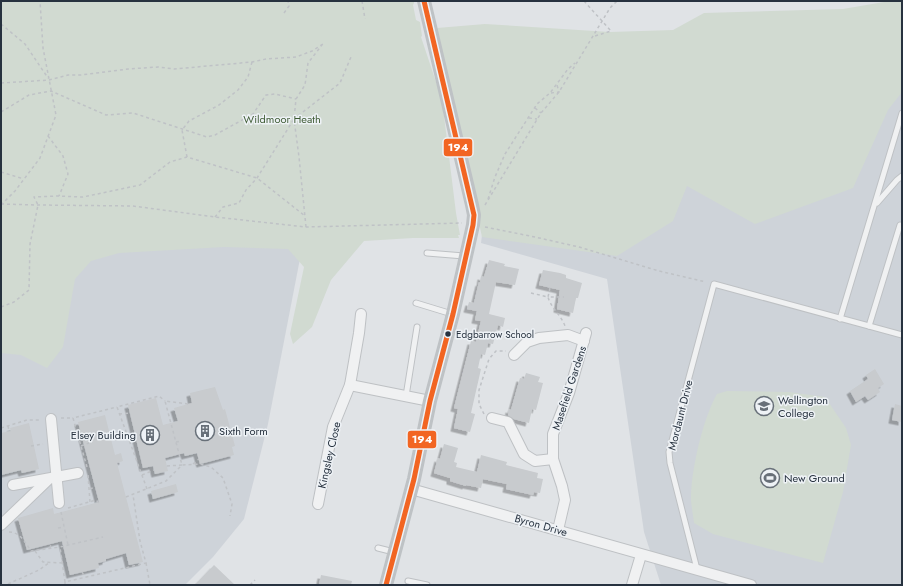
<svg xmlns="http://www.w3.org/2000/svg" width="903" height="586" viewBox="0 0 903 586" font-family="Jost,sans-serif">
<style>
.built{fill:#ced3d9}
.green{fill:#d1dad1}
.building{fill:#c8cbce;filter:url(#shadow)}
.lines{fill:none;stroke-linecap:round;stroke-linejoin:round}
.lane-casing{stroke:#bec1c4;stroke-width:7}
.street-casing{stroke:#bec1c4;stroke-width:12}
.path{stroke:#bfc2c6;stroke-width:1.5;stroke-dasharray:3 3;stroke-linecap:butt}
.lane{stroke:#f0f1f2;stroke-width:5}
.street{stroke:#f0f1f2;stroke-width:10}
.secondary{stroke:#bec2c5;stroke-width:14}
.bus-1-casing{stroke:#eef2f6;stroke-width:8}
.bus-1{stroke:#f26522;stroke-width:5}
.bus-dot{fill:#27323f;stroke:#eef2f6;stroke-width:1.5}
.labels{text-anchor:middle;stroke-width:3;stroke-linejoin:round;paint-order:stroke}
.bus-label{font-size:10px;fill:#27323f;stroke:#eef2f6;text-anchor:start}
.park-label{font-size:11px;fill:#3e5b34;stroke:#eef2f6}
.street-label{font-size:11px;fill:#27323f;stroke:#eef2f6}
.poi-label{font-size:11px;fill:#27323f;stroke:#eef2f6;text-anchor:start}
.line-badge{stroke:#eef2f6;stroke-width:1.5}
.badge-label{font-size:11px;text-anchor:middle;font-weight:bold;fill:#fff}
</style>
<defs>
<filter id="shadow"><feDropShadow dx="-3.5" dy="3.5" stdDeviation="0" flood-color="#0004"/></filter>
</defs>
<rect width="100%" height="100%" fill="#e0e3e6"/>
<!-- built -->
<g class="built">
<path d="M902,85v500h-241l-17,-53 -37,-253 -126,-36 2,-16z"/>
<path d="M26,231l278,7 -36,186 -24,95 -31,38 -28,28h-184v-238z"/>
</g>
<!-- green -->
<g class="green">
<path d="M1,1h413v2l-1,2 3,15 4,2 2,14 -1,1 21,63 14,113 4,22h-2l1,3h-46l-49,3 -33,39 -19,47 -19,17 -3,-10 14,-67 -16,-18 -64,-2 -105,6 -28,8 -16,18 -12,68 -16,21 -26,-13 -20,-2z"/>
<path d="M890,1h12v91l-14,18 -35,78 -98,36 -68,-38 -14,35 -56,35 -135,-19 -45,-209 48,-4 125,8 63,-2 31,-17 139,-4z"/>
<path d="M727,391l62,1 36,5 21,31 5,17 -8,47 -20,71 -110,-29 -19,-11c-1,-7 -2,-14 -3,-22 -1,-28 12,-83 26,-107z"/>
</g>
<!-- building -->
<g class="building">
<path d="M489,260l16,4 -1,2 15,3 -4,16 -19,-3 -7,32 16,4 -2,9 -5,-2 -5,19 -5,-1 -3,12 -4,-1 -3,14 3,1 -10,44 4,1 -5,18 -16,-4 4,-19 -4,-1 17,-67 5,1 5,-21 -6,-1 2,-9 -10,-2 2,-7 5,1 5,-21 1,1 1,-7 3,1z"/>
<path d="M543,270l17,3 6,2v3l16,5 -4,15h-2l-3,15 -16,-4 3,-19 -21,-5z"/>
<path d="M875,369l9,15 -6,4 2,4 -12,8 -3,-4 -9,6 -6,-11 18,-12 -2,-4z"/>
<path d="M526,373l14,4 -2,5 5,1 -7,27 -4,-1 -3,14 -15,-4 -6,-4 1,-6 2,1 9,-32 4,1z"/>
<path d="M215,387l8,23 2,-1 10,37 -3,1 2,8 -34,9 -3,-11 -12,3 -1,-3 -19,5 3,13 -13,3 -2,-8 -10,2 -15,-63 28,-7 7,27 15,-4 -4,-13 18,-5 -2,-10z"/>
<path d="M895,404l7,2v16l-10,-2z"/>
<path d="M105,415l10,40 6,-2 2,8 -6,2 26,99 -14,3 -3,-12 -20,6v2l-8,2 1,5 -29,7 -8,-34 -35,9 -9,-32 35,-10 1,6 45,-12 -21,-80z"/>
<path d="M29,423l10,46 -17,4 -1,-3 -20,5v-42l10,-2 -1,-3z"/>
<path d="M444,444l14,4 -4,14 3,1 -1,4 21,5 4,-17 26,7 -1,3 32,8 -1,5 6,1 -3,14 -6,-1 -1,3 -27,-6 1,-5 -24,-5 -2,9 -15,-3v1l-16,-5v-3l-16,-5 4,-15 2,1z"/>
<path d="M176,484l2,8 -25,7 -2,-8z"/>
<path d="M214,565l21,20h-40z"/>
<path d="M321,575l31,6 -1,4h-32z"/>
</g>
<g class="lines">
<!-- lane casing -->
<g class="lane-casing">
<g id="lane">
<path d="M877,203l20,-23 5,-4"/>
<path d="M900,225l-31,101 33,9"/>
<path d="M427,253l37,3"/>
<path d="M416,303l36,11"/>
<path d="M840,319l62,-206"/>
<path d="M406,396l11,-69"/>
<path d="M378,548l16,4"/>
<path d="M697,569l-27,-106 -1,-11 45,-168 155,42"/>
<path d="M408,581l19,4"/>
</g>
</g>
<!-- street casing -->
<g class="street-casing">
<g id="street">
<path d="M514,355l13,-13 12,-4 29,-3 16,6"/>
<path d="M350,385l80,16"/>
<path d="M492,418l16,4 16,32 11,7 18,-2"/>
<path d="M51,419l8,84"/>
<path d="M13,485l65,-12"/>
<path d="M411,489l340,96"/>
<path d="M318,504l15,-77 17,-42 9,-52 2,-19"/>
<path d="M1,525l48,-46"/>
<path d="M558,530l7,-30 -3,-14 -9,-27v-25l16,-41 17,-60"/>
<path d="M632,585l9,-30"/>
</g>
</g>
<!-- path -->
<g class="path">
<path d="M362,1l3,18"/>
<path d="M584,1l27,30 -16,5"/>
<path d="M284,13l5,-7 -1,-5"/>
<path d="M1,24l24,20 23,34"/>
<path d="M1,83l48,-3 19,-5h13l47,-6 30,-2 16,2 78,-7 14,-3 30,-2 16,-6 11,-7"/>
<path d="M551,93l8,-1 -2,-7"/>
<path d="M535,108l6,5"/>
<path d="M1,112l28,-17 22,-4 55,24 27,-2 74,24 8,-2 38,-21 13,-19 9,-1 21,5"/>
<path d="M529,118l8,1"/>
<path d="M48,136l15,20 5,18 -9,22"/>
<path d="M187,157l-5,-27 7,-9 30,-16 19,-15 10,-13 4,-15"/>
<path d="M1,172l23,7"/>
<path d="M488,199l7,-22 10,-23 32,-50 13,-11 18,-24 7,-6"/>
<path d="M1,204l37,1 95,1 82,11 91,10 156,-4"/>
<path d="M1,205l14,-14 25,-33 16,-43 -13,-67 -3,-47"/>
<path d="M485,205l56,-92 18,-21 51,-84 7,-7"/>
<path d="M215,217l8,-10 16,-4 7,-13 11,-12 37,-59 2,-20 9,-14 3,-22 14,-18"/>
<path d="M306,227l-7,-70 -5,-38 46,-36 11,-26"/>
<path d="M485,227l50,10 44,10 80,24 47,11"/>
<path d="M550,288l-2,9h16"/>
<path d="M531,293l17,4c3,11 13,18 17,29"/>
<path d="M1,307l13,-5 15,-12 1,-46 8,-39 -4,-8 25,-1 24,1 57,-12 30,-23 17,-5 70,21 48,38"/>
<path d="M188,404l-23,-3 17,64 18,-1 11,3 12,11 9,26 -2,12"/>
<path d="M119,414l11,-1"/>
<path d="M484,414l-5,-10v-14l10,-31 7,-8h10"/>
<path d="M61,418h12"/>
<path d="M8,426l1,5"/>
<path d="M1,428l26,-8h14"/>
<path d="M176,442l5,-1"/>
<path d="M31,446l12,-2"/>
<path d="M81,446l8,-3"/>
<path d="M193,464l6,-5"/>
<path d="M167,466l15,-1"/>
<path d="M87,467l-14,-49 44,-11"/>
<path d="M88,475l2,27"/>
<path d="M142,475l12,-5"/>
<path d="M90,489l5,-2"/>
<path d="M147,489l-30,-82 42,-11 6,5"/>
<path d="M126,497l40,-16 16,-16"/>
<path d="M68,508l28,-8 3,3"/>
<path d="M61,512l7,33"/>
<path d="M58,528l6,-1"/>
<path d="M9,532c11,0 16,10 22,19l29,-4"/>
<path d="M50,548l1,-4"/>
<path d="M35,551l8,11 19,1"/>
<path d="M146,563l4,22"/>
<path d="M82,572l3,5"/>
<path d="M65,582l-5,-35 43,-10"/>
<path d="M8,584l31,-14 11,-8"/>
<path d="M65,585v-3l81,-19 -6,-22 -7,-46"/>
<path d="M250,585l5,-5"/>
</g>
<!-- lane -->
<use href="#lane" class="lane"/>
<!-- street -->
<use href="#street" class="street"/>
<!-- secondary -->
<path class="secondary" d="M386,585l28,-106 16,-78 23,-87 20,-89 1,-10 -2,-10 -48,-204"/>
<!-- bus-1 casing -->
<g class="bus-1-casing">
<path id="bus-1" d="M386,585l28,-106 16,-78 23,-87 20,-89 1,-10 -50,-214"/>
</g>
<!-- bus-1 -->
<use href="#bus-1" class="bus-1"/>
</g>
<!-- icons -->
<defs>
<g id="school-ring" transform="scale(1)"><circle r="9.5" fill="#eef2f6" stroke="#687079" stroke-width="1.5"/><path d="M0-5L7-2L0 1L-7-2ZM-4 1L0 2.5L4 1V4Q0 6-4 4Z" fill="#687079"/></g>
<g id="building-ring" transform="scale(1)"><circle r="9.5" fill="#eef2f6" stroke="#687079" stroke-width="1.5"/><path d="M-4-6H4V6H1V3H-1V6H-4ZM-2.5-4.3h1.7v1.8h-1.7ZM.8-4.3h1.7v1.8H.8ZM-2.5-1h1.7V.8h-1.7ZM.8-1h1.7V.8H.8Z" fill="#687079"/></g>
<g id="stadium-ring" transform="scale(1)"><circle r="9.5" fill="#eef2f6" stroke="#687079" stroke-width="1.5"/><path d="M0-5a6.5 5 0 1 0 0 10a6.5 5 0 1 0 0-10ZM-3.5-1.8h7v3.6h-7Z" fill="#687079"/></g>
</defs>
<g fill-rule="evenodd">
<use href="#school-ring" x="764" y="406"/>
<use href="#building-ring" x="205" y="431"/>
<use href="#building-ring" x="150" y="435"/>
<use href="#stadium-ring" x="770" y="478"/>
</g>
<!-- markers -->
<circle class="bus-dot" cx="448" cy="334" r="3.5"/>
<g class="labels">
<!-- bus labels -->
<g class="bus-label">
<text x="456" y="338">Edgbarrow School</text>
</g>
<!-- park labels -->
<g class="park-label">
<text x="282" y="123">Wildmoor Heath</text>
</g>
<!-- street labels -->
<g class="street-label">
<text transform="translate(569 388) rotate(-72)" y="4">Masefield Gardens</text>
<text transform="translate(680 415) rotate(-76)" y="4">Mordaunt Drive</text>
<text transform="translate(329 455) rotate(-77)" y="4">Kingsley Close</text>
<text transform="translate(541 525) rotate(16)" y="4">Byron Drive</text>
</g>
<!-- poi labels -->
<g class="poi-label">
<text x="778" y="404">Wellington<tspan x="778" dy="13">College</tspan></text>
<text x="219" y="435">Sixth Form</text>
<text x="136" y="439" text-anchor="end">Elsey Building</text>
<text x="784" y="482">New Ground</text>
</g>
</g>
<g class="line-badge">
<rect x="443" y="138" width="30" height="19" rx="4" fill="#f26522"/>
<rect x="407" y="430" width="30" height="19" rx="4" fill="#f26522"/>
</g>
<g class="badge-label">
<text x="458" y="151">194</text>
<text x="422" y="443">194</text>
</g>
<!-- border -->
<rect width="903" height="586" fill="none" stroke="#27323f" stroke-width="4"/>
</svg>
